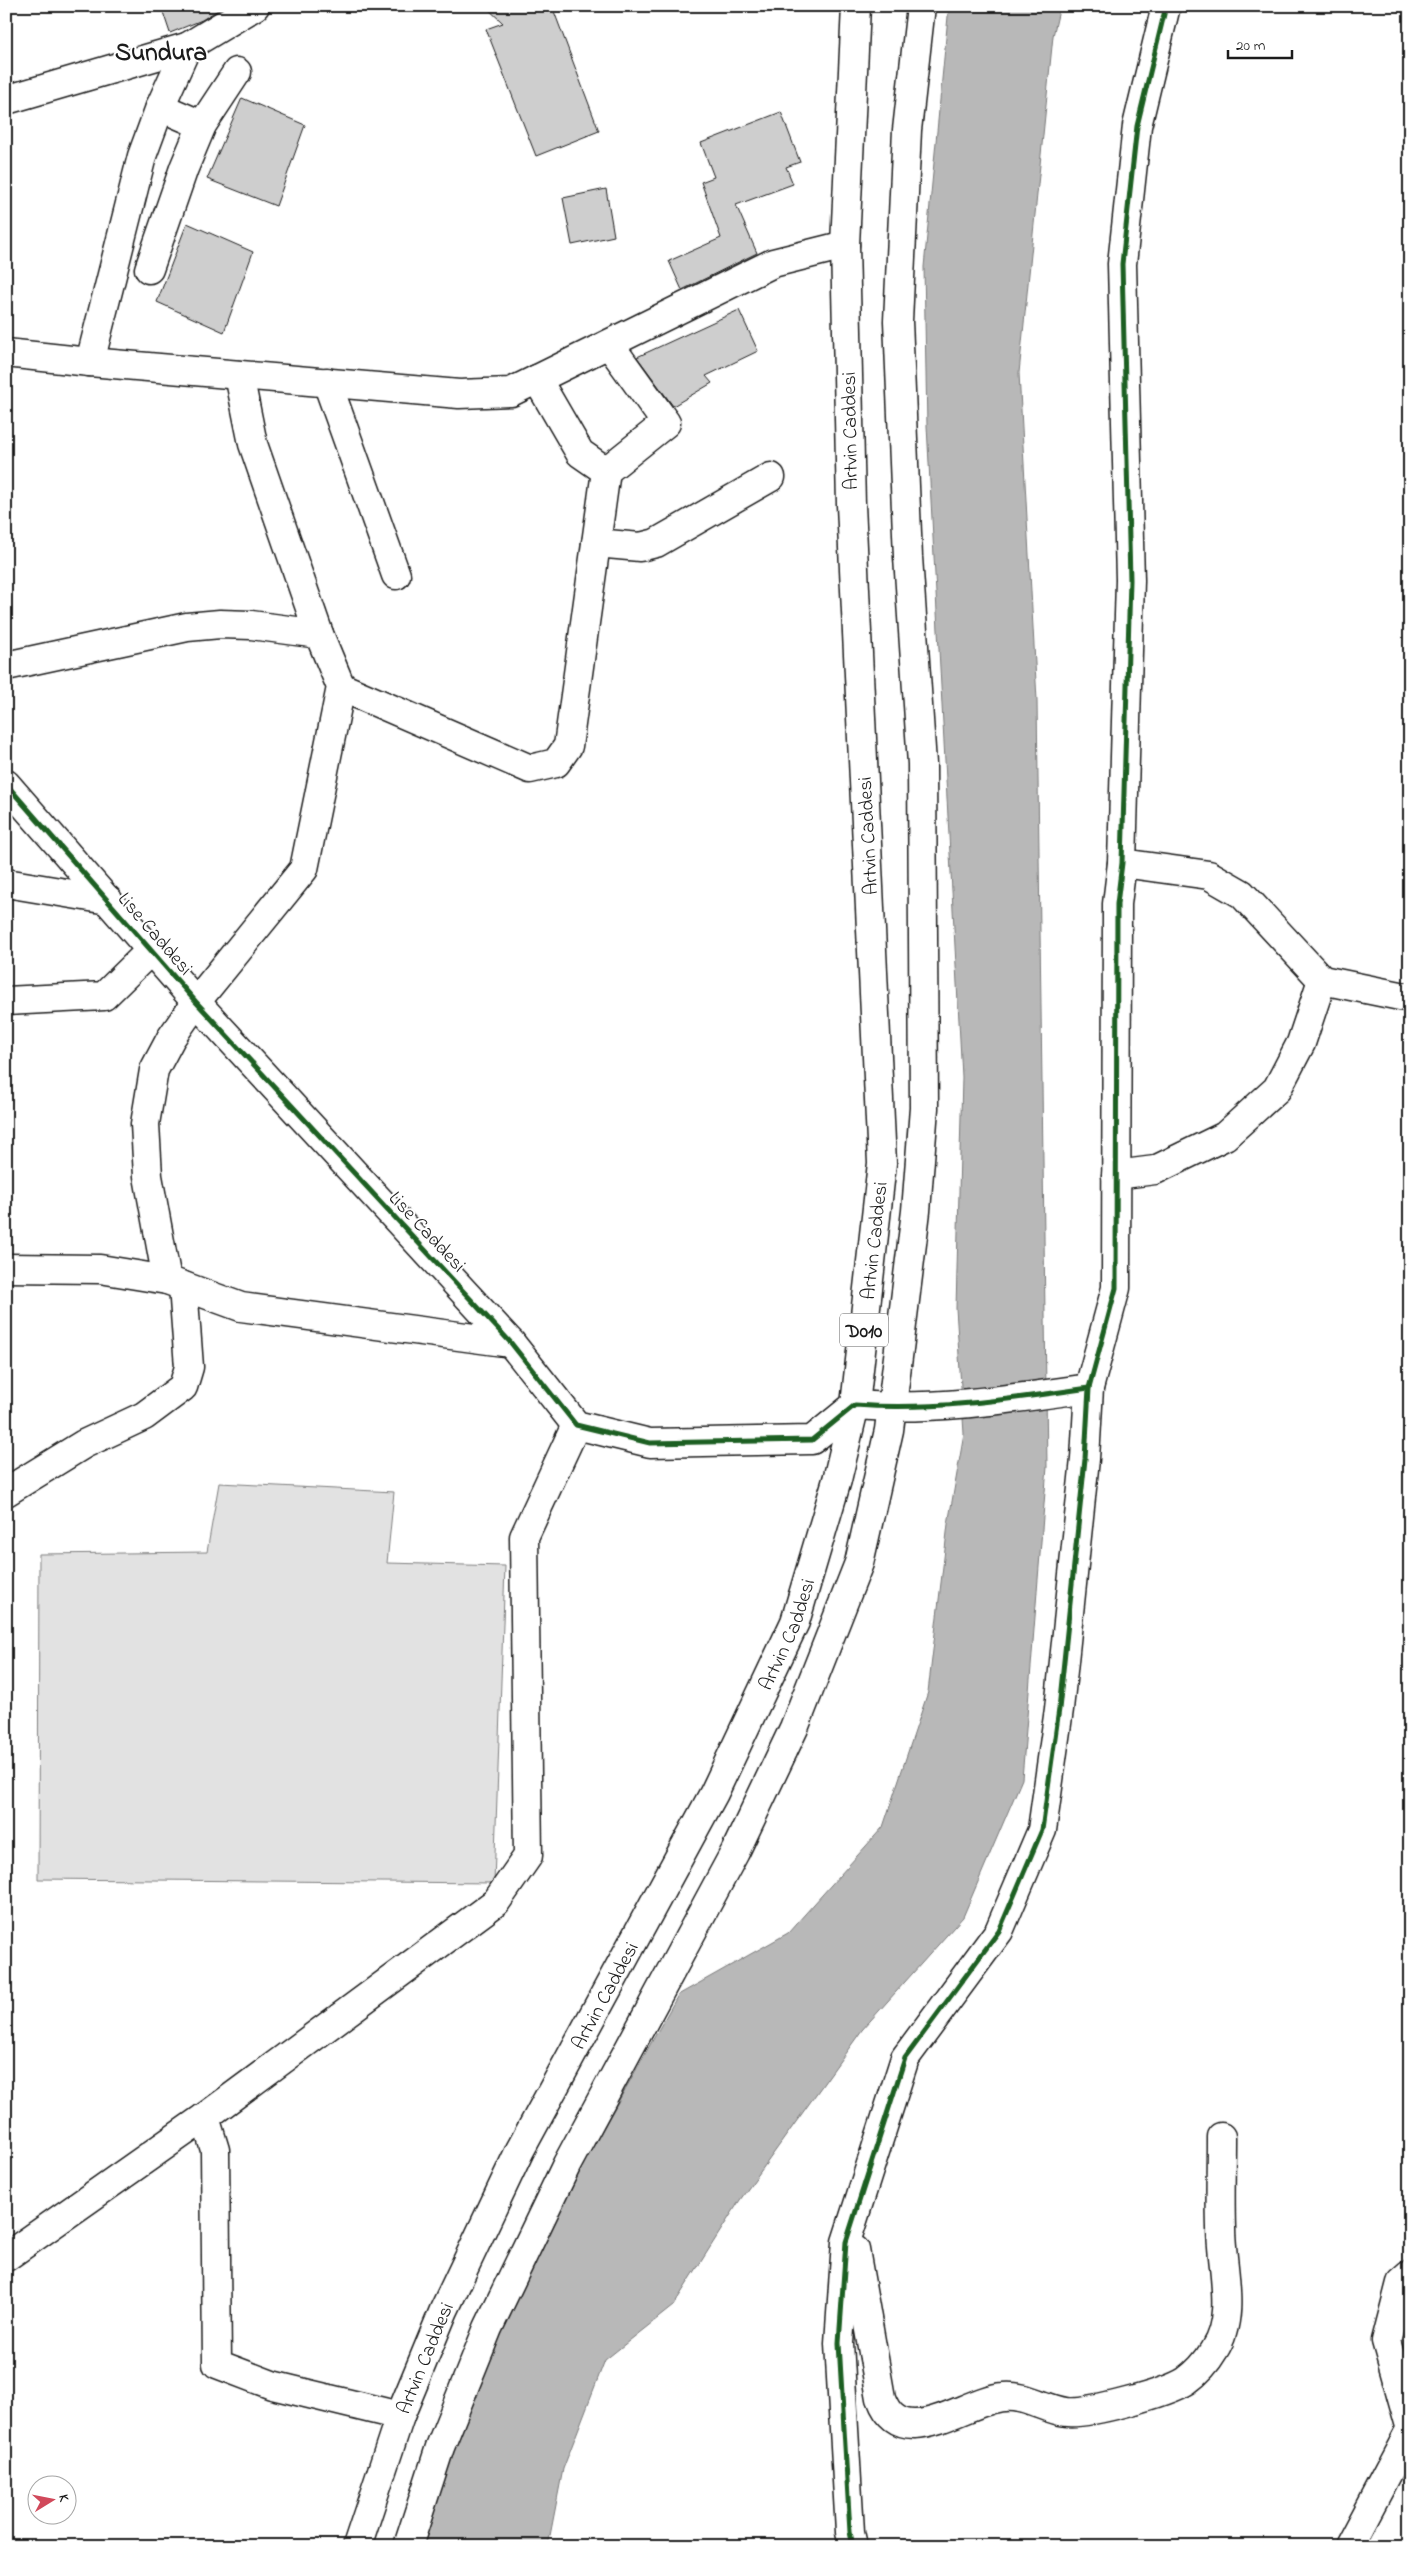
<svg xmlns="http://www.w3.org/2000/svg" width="1416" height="2552" viewBox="0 0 1416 2552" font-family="'Indie Flower',sans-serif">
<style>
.green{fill:#e2e2e2;stroke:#7f7f7f}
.water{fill:#b8b8b8;stroke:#7a7a7a}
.building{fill:#cecece;stroke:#1c1c1c}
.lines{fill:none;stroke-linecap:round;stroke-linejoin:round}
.minor-casing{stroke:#1c1c1c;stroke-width:31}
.highway-casing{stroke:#1c1c1c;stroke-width:31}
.minor{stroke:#fff;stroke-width:28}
.highway{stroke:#fff;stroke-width:28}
.cycleway-casing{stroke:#fff;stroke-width:8}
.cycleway{stroke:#1b5e20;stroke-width:5}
.labels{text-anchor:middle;stroke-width:4;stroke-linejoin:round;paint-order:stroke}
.shield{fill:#fff;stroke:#606060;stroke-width:1}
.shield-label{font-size:19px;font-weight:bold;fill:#1c1c1c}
.street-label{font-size:20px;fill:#1c1c1c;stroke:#fff}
.district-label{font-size:25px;font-weight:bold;fill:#1c1c1c;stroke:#fff}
</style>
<rect width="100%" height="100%" fill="#fff"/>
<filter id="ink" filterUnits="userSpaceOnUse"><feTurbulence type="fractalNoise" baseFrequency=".02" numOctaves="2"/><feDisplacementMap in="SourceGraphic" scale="10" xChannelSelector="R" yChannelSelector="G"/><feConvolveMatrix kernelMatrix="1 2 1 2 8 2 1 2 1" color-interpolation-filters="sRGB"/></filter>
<g filter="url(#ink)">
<!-- green -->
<path class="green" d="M219,1483l175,9 -7,71 118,3 -11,317 -456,-4 1,-325 168,-2z"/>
<!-- water -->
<path class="water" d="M949,6h111l-7,30 -34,337 18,327 10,767 -25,312 -59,138 -101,113 -122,170 -67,106 -68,54 -42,109 -15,77h-133l24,-92 109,-227 130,-232 110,-62 95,-106 45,-135 20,-168 16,-90 -8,-126 6,-231 -35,-651 -3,-159z"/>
<!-- building -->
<g class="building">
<path d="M161,6h63l-22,14 -32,13z"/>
<path d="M485,6h67l47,125 -63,25 -50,-127 17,-6z"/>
<path d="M242,98l63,27 -29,81 -69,-27z"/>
<path d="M781,112l19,50 -14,5 7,17 -57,21 21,48 -75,37 -13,-29 52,-23 -20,-56 13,-5 -13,-34z"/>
<path d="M606,189l8,47 -42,9 -9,-47z"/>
<path d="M187,223l66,29 -29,80 -67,-30z"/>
<path d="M739,310l19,41 -52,25 6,7 -39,23 -36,-49z"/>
</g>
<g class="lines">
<!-- minor casing -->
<g class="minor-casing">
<g id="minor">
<path d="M6,100l181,-53"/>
<path d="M160,107l42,18"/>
<path d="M149,269l35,-101 18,-43 35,-53"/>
<path d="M6,353l84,9 52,-206 18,-49 27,-60 68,-41"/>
<path d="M90,362l369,32 52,-2 262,-129 72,-18"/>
<path d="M537,379l43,74 26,18"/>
<path d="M327,382l69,193"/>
<path d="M596,543l44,4 16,-4 115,-66"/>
<path d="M6,666l181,-39 33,-3 31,1 68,9"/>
<path d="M341,687l189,82 26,-6 12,-17 38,-275 60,-48 -57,-79"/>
<path d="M6,784l190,218 315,341 65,82 74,18 162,-3 43,-35c78,6 157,-6 234,-17l27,-100 1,-384 5,-41 8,-283 -8,-316 15,-138 29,-120"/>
<path d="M1122,863l87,12 33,19 80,86 88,18"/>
<path d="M6,883l102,17"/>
<path d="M6,1001l98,-5 47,-46"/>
<path d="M1116,1175l39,-5 70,-34 52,-47 24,-46 21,-63"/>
<path d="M6,1268l94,1 67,11 74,27 270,36"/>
<path d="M167,1280l-19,-104 -3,-52 9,-54 17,-32 25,-36 108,-133 37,-182 -22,-53 -66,-190 -14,-69"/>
<path d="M6,1492l78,-48 60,-28 39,-29 6,-20 -6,-81"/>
<path d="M205,2117l10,33 2,214 55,21 128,31"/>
<path d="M855,2250l26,148c21,58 85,1 123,-1 23,-2 40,12 62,15 21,3 101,-19 120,-31 11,-8 21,-19 28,-31 23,-35 7,-83 7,-122 -1,-31 0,-61 0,-91"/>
<path d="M6,2257l199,-140 291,-215 32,-46 -4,-319 52,-112"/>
<path d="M1410,2275l-9,8 -15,58 24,85"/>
<path d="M853,2546l-3,-14 -11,-189 7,-101 59,-184 94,-127 43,-101 17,-121 26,-250 4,-71"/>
<path d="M1349,2546l61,-115"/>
</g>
</g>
<!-- highway casing -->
<g class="highway-casing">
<g id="highway">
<path id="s1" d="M357,2546l43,-130 44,-106 76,-160 194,-357 81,-171 42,-142 18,-75 27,-242 -31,-658 -6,-260 11,-239"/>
<path d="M408,2546l32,-99 48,-119 79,-164 168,-312 59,-124 65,-165 30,-133 27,-219 8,-103 -2,-344 -14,-207 -10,-236 9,-191 14,-124"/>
</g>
</g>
<!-- minor -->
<use href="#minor" class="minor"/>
<!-- highway -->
<use href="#highway" class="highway"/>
<!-- cycleway casing -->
<g class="cycleway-casing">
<g id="cycleway">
<path d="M6,784l190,218 315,341 65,82 74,18 162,-3 43,-35c78,6 157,-6 234,-17l27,-100 1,-384 5,-41 8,-283 -8,-316 15,-138 29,-120"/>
<path d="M853,2546l-3,-14 -11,-189 7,-101 59,-184 94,-127 43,-101 17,-121 26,-250 4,-71"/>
</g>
</g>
<!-- cycleway -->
<use href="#cycleway" class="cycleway"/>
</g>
</g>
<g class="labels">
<!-- shield labels -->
<rect class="shield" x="840" y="1313.5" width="48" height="33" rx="4"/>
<g class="shield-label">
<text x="864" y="1337">D010</text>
</g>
<!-- street labels -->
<g class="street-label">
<text transform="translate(849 431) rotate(-91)" y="7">Artvin Caddesi</text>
<text transform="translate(867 836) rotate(-93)" y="7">Artvin Caddesi</text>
<text transform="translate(156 933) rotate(49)" y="7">Lise Caddesi</text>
<text transform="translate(428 1231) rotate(47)" y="7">Lise Caddesi</text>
<text dy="7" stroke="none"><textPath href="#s1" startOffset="1415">Artvin Caddesi</textPath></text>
<text dy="7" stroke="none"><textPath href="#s1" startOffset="1010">Artvin Caddesi</textPath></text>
<text dy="7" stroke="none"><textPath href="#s1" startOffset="605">Artvin Caddesi</textPath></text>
<text dy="7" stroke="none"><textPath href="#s1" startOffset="200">Artvin Caddesi</textPath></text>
</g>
<!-- district labels -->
<g class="district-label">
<text x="161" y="60">Sundura</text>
</g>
</g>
<!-- margin -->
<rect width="1416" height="2552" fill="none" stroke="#fff" stroke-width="25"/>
<rect x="12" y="12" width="1391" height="2527" fill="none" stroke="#1c1c1c" stroke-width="2" filter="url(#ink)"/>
<!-- north arrow -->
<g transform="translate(52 2500) rotate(80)"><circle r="24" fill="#ffffff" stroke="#a4a4a4"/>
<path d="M0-4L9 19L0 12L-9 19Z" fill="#d1495b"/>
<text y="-8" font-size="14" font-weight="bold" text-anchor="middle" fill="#1c1c1c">K</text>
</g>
<!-- scale -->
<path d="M1228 50v8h64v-8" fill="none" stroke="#1c1c1c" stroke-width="2.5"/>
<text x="1236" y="50" font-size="15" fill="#1c1c1c" stroke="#ffffff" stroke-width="4" paint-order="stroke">20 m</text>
</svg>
